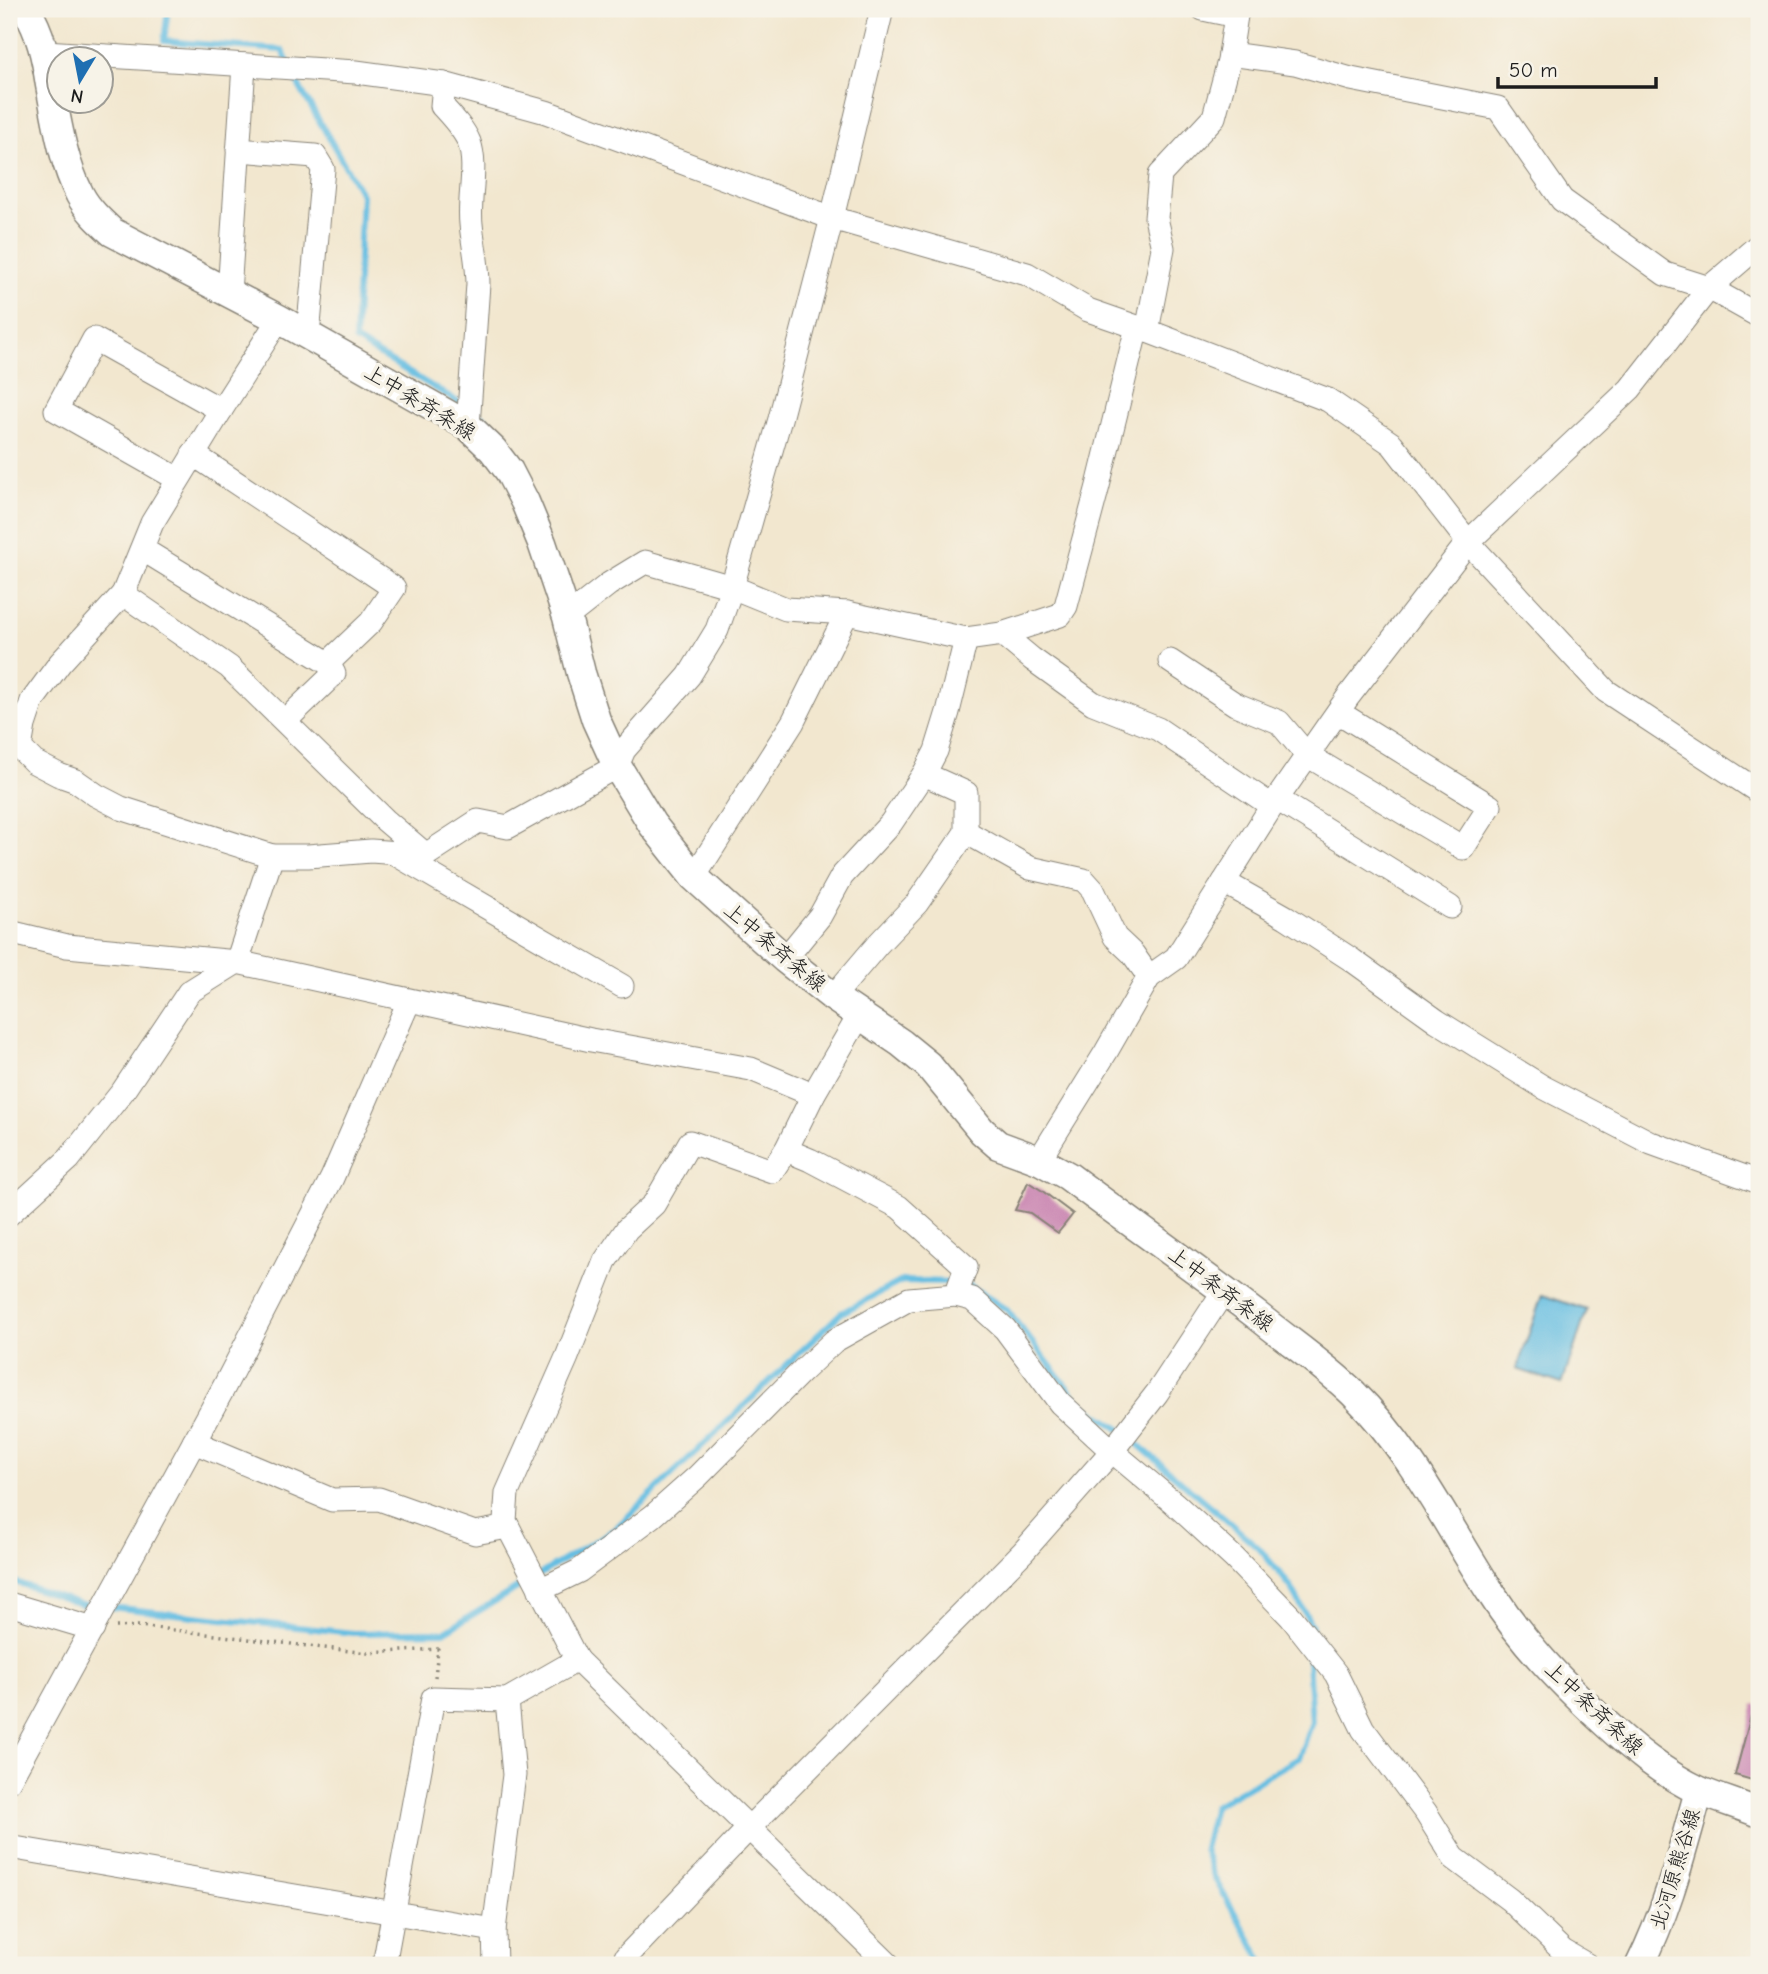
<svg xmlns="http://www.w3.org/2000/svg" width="1768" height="1974" viewBox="0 0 1768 1974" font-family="'Comic Neue','Klee One',sans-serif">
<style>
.water{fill:#65bee2;stroke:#406d7f;stroke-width:2}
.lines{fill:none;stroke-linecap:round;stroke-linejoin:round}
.stream{stroke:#65bee2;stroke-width:6}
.building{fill:#cd8eb6}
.minor-casing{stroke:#878276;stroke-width:25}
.major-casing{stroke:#878276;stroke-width:31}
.path{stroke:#878276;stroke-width:3.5;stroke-dasharray:2 5;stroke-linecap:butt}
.minor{stroke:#fff;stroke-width:23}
.major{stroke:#fff;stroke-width:28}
.labels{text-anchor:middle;stroke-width:7;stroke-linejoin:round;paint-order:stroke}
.street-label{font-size:21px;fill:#1c1c1c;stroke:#f7f3e8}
</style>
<rect width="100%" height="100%" fill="#f7f3e8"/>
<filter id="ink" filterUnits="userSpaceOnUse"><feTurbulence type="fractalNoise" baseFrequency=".0143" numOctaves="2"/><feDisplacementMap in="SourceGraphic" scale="14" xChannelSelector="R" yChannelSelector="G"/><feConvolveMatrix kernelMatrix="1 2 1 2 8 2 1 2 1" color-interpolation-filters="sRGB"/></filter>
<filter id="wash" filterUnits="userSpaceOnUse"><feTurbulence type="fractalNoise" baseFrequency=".00686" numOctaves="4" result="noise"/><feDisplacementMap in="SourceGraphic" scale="28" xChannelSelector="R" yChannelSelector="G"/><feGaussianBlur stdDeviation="1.57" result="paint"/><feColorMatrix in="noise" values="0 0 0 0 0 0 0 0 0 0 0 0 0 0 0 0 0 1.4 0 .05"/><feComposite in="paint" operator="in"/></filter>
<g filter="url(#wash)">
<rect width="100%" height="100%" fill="#f2e7cf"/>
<!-- water -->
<path class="water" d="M1542,1295l45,15 -25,74 -45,-15z"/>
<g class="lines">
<!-- stream -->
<g class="stream">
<path d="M168,9l-4,32 118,9 6,12"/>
<path d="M292,72l7,14 63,109 -7,145 108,65"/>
<path d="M475,412l9,5 31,37"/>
<path d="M966,1283l41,27 72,92 42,28 138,118 32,39 21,39 -1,3"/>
<path d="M9,1580l72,24 19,2"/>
<path d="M110,1607l243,26 91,-1 171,-103 226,-216 61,-32 53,1"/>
<path d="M1265,1965l-50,-86 -11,-30 10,-43 85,-48 13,-36 -4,-63 1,-9"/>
</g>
</g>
<g id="blocks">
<!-- building -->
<g class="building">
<path d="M1028,1182l13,8 32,24 -15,19 -28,-20 -15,-3z"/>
<path d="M1754,1704l5,1v77l-24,-7z"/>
</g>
</g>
</g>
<g filter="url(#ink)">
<use href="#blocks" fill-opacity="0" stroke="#878276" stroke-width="2"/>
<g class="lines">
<!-- minor casing -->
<g class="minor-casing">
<g id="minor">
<path d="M1203,9l33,7"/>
<path d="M45,52l311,20 88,12 102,28 286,106 195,56 61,36 49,17 191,73 64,44 76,98 -120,155 -76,109 -96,152 -27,19 -43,75 -67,108"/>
<path d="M1230,54l65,9 56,16 147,29 64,92 103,74 44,14 50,28"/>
<path d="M444,84l-2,22c10,11 21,22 27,36 9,25 -1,55 2,82 2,20 7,39 7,60l-10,142"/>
<path d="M238,150l77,6 8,13 -15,167"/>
<path d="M1759,245l-50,43 -79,101 -162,153 138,149 153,101"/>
<path d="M229,293l15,-228"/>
<path d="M1147,331l16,-83 -7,-30 4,-43 54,-58 15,-56 8,-52"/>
<path d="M178,479l-122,-69 38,-71 127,71"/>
<path d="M142,549l186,114 43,-41 23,-34 -201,-134"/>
<path d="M123,594l106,73 156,153 41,35"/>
<path d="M567,617l42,-33 36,-22 87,25 54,22 61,4 119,26 36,-5 58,-19 6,-9 32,-120 39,-159"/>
<path d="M1002,634l30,25 61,44 65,26 114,77"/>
<path d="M1170,661l65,43 44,18 28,33 156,93 27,-42 -152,-94"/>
<path d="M285,721l49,-47 -6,-11"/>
<path d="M1277,799l173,108"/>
<path d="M966,832l64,36 54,12 9,10 22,47 18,17 16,23"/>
<path d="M397,855l225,131"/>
<path d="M272,856l-151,-48 -25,-13 -20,-14 -17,-6 -25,-13 -14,-14 4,-23 8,-24 28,-38 63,-69 29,-71 69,-113 58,-91"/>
<path d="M694,877l99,-155 54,-109"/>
<path d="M1224,882l62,35 66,43 85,61 106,66 108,56 108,39"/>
<path d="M9,932l58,14 170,16 354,78 160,29 62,26"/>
<path d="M785,959l35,-43 22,-40 49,-53 33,-49 12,-23 12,-39 18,-73"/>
<path d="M833,997l45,-53 39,-41 49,-71v-39l-42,-19"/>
<path d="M786,1150l24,10 89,47 67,60 -10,28"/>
<path d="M9,1214l60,-55 54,-68 66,-99 48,-30 35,-106h36l63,-5 55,4 52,-34 30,6 109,-61 7,-16 65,-74 28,-46 15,-43 48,-168 52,-201 50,-209"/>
<path d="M194,1442l138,58 47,-1 96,34 33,-6"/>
<path d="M540,1590l39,-19 74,-55 45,-40 104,-105 32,-30 75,-42 47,-4 16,4 33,30 55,74 52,48 62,52 60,55 57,59 45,57 27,55 63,84 28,45 56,42 53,51 24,14"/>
<path d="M9,1604l84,25"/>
<path d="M577,1660l-72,-139 2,-28 60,-136 38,-96 22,-32 27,-25 36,-62 82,29 14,-21 27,-55 46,-79"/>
<path d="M9,1781l214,-392 109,-211 77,-177"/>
<path d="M9,1847l485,83"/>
<path d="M384,1965l49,-267 74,2 70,-40 172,168 274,-276 89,-101 45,-58 67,-102"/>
<path d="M495,1965l-1,-35 20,-155 -7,-75"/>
<path d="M623,1965l3,-8 123,-129 140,137"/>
</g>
</g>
<!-- major casing -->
<g class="major-casing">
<g id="major">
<path d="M26,9c15,24 20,49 24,76 7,37 13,77 30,110 8,15 20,26 32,37l167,87 189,107 25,24 16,21 16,31 17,41 25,74 14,56 15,47 21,46 35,58 42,53 91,82 48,38 68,46 27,22 54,66 16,14 41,15 29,16c63,47 128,93 191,141 31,25 65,48 94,76 59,58 94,132 138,200 31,49 69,88 111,127 29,27 61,54 98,71 19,8 40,14 59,22"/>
<path d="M1640,1965c28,-56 42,-114 59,-174"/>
</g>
</g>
<!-- path -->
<path class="path" d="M116,1627l23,-1 228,27 71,-4 -3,28"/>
<!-- minor -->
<use href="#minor" class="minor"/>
<!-- major -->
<use href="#major" class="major"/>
</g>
</g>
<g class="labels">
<!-- street labels -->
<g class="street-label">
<text transform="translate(420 402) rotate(31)" y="7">上中条斉条線</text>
<text transform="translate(775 947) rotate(40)" y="7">上中条斉条線</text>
<text transform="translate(1221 1289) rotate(37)" y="7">上中条斉条線</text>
<text transform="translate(1594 1708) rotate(43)" y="7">上中条斉条線</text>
<text transform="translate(1675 1869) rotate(-73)" y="7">北河原熊谷線</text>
</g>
</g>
<!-- margin -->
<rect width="1768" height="1974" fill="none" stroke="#f7f3e8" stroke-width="35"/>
<!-- north arrow -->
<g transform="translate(80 80) rotate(190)"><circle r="33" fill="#f7f3e8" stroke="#9f9d96" stroke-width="2"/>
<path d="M0-5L12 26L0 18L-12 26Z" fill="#1f6fb2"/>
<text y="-10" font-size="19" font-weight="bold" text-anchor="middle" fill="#1c1c1c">N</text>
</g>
<!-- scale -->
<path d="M1498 77v10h158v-10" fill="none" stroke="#1c1c1c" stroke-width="3.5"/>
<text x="1509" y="77" font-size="21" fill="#1c1c1c" stroke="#f7f3e8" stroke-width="5" paint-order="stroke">50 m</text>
</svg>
